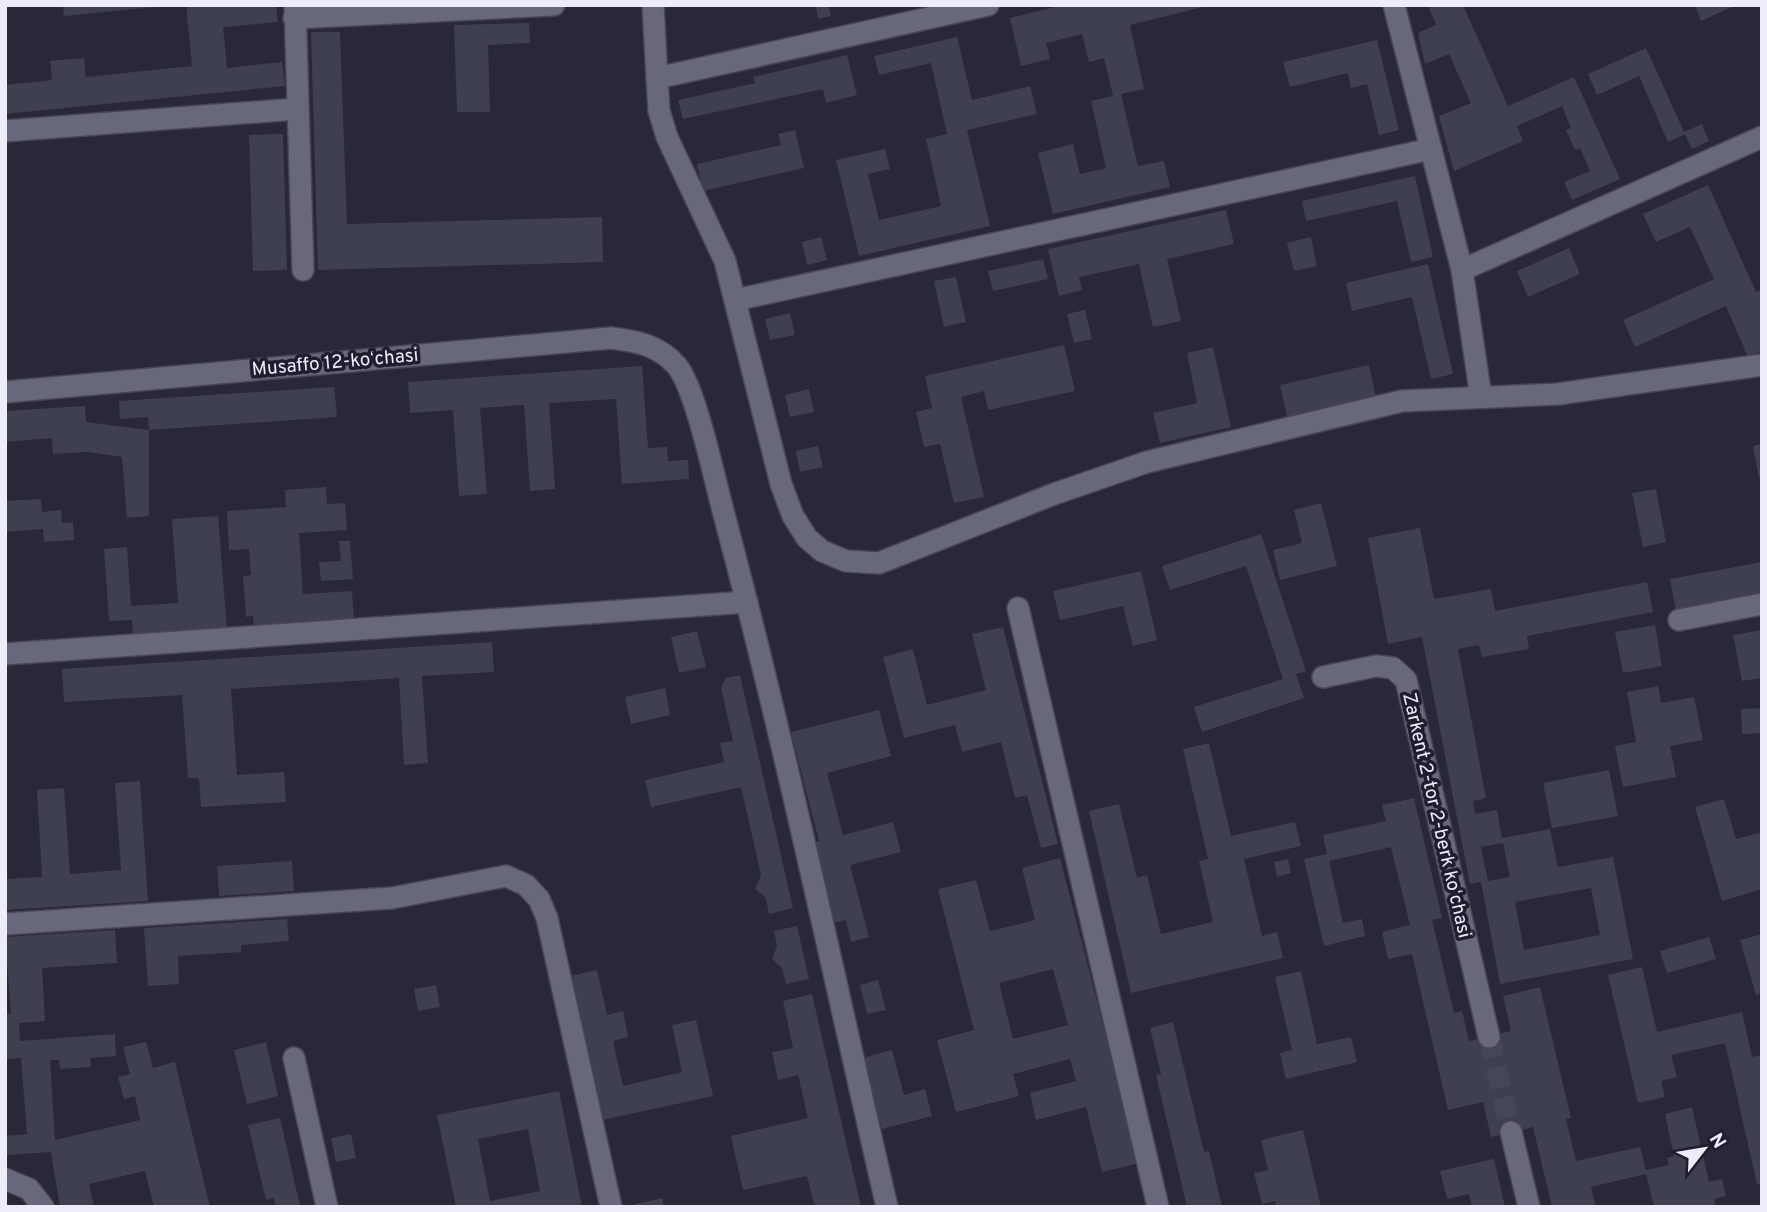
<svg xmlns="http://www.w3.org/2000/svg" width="1767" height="1212" viewBox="0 0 1767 1212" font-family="Overpass,sans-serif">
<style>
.building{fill:#3f3f52;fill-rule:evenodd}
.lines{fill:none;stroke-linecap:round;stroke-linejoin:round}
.minor-tunnel{stroke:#454656;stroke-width:21;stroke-dasharray:21 10;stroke-linecap:butt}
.minor-casing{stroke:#464654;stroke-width:24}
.minor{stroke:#67687c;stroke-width:21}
.labels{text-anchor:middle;stroke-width:7;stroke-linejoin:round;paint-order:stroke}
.street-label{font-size:19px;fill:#ecedf9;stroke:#1e1e2f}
</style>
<rect width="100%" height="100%" fill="#282839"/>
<!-- building -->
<g class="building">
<path d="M63,5h93v2l-92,9z"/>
<path d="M186,5h90l2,17 -55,5 4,41 55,-6 3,24 -280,28v-29l47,-5 -2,-19 34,-3 2,19 106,-11z"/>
<path d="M828,5l3,11 -13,3 -2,-12z"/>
<path d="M1063,5h148l-81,20 14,64 -23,5 17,72 26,-5 6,26 -117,27 -15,-61 35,-9 7,30 26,-6 -15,-67 22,-5 -9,-38 -15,4 -7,-28 -36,9 4,16 -29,7 -11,-48z"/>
<path d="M1435,5h28l45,101 66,-29 46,102 -48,21 -8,-18 26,-11 -10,-23 -5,2 -9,-20 5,-2 -9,-22 -45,20 6,15 -69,30 -15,-55 32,-13 -22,-49 -24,10 -7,-31 18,-8 -7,-17z"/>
<path d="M1695,5h41l-35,16z"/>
<path d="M529,23l1,20 -42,2 2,67h-33l-3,-87z"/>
<path d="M311,32h29l7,192 255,-7 1,45 -285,8z"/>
<path d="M957,37l15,63 58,-14 7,28 -70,16 23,96 -131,30 -23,-96 49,-11 5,20 -22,5 11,46 62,-14 -15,-67 21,-5 -16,-71 -52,12 -5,-19z"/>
<path d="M1377,40l22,90 -20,5 -12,-51 -16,4 -3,-15 -58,14 -7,-25z"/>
<path d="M1646,48l38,84 18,-8 7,17 -17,8 -7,-15 -17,8 -29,-66 -42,19 -9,-21z"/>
<path d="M847,55l10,40 -31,8 -3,-14 -140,30 -5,-19 77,-17 -2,-6z"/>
<path d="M795,130l9,38 -101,23 -6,-27 84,-19 -3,-11z"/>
<path d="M283,134l4,136 -34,1 -4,-136z"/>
<path d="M1415,176l18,81 -22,5 -14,-61 -91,20 -4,-20z"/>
<path d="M1708,185l48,107 6,-2v61l-14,6 -22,-51 -91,41 -12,-27 91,-41 -24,-52 -34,15 -13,-28z"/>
<path d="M1226,210l8,34 -67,15 14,62 -28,6 -14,-63 -60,13 3,13 -23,6 -11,-47z"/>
<path d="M821,237l6,23 -20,5 -5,-23z"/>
<path d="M1311,237l6,29 -23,5 -7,-28z"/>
<path d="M1569,248l11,26 -52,23 -11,-26z"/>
<path d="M1043,259l5,20 -55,12 -5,-20z"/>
<path d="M1428,264l25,110 -22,5 -19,-82 -60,14 -6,-28z"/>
<path d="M956,277l10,45 -22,5 -10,-46z"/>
<path d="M1085,310l7,29 -18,4 -7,-29z"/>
<path d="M790,313l5,22 -25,5 -5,-21z"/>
<path d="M1064,345l11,46 -87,19 -4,-19 -23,6 23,100 -30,6 -14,-59 -16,3 -8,-35 16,-4 -7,-32z"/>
<path d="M1213,347l18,80 -71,16 -7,-30 44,-10 -10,-50z"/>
<path d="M1369,365l7,32 -89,20 -7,-32z"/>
<path d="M642,366l6,82 19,-1 1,14 20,-1 1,19 -67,5 -6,-85 -67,4 6,86 -25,2 -6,-86 -44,3 7,86 -28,2 -6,-86 -43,3 -2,-31z"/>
<path d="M334,387l3,30 -188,13 -1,-13 -28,2 -1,-18z"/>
<path d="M809,389l5,23 -24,5 -5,-22z"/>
<path d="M85,406l1,16 63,8v86l-22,2 -5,-61 -34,-5 -35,2 -1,-16 -47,4v-31z"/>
<path d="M1762,444v34h-3l-6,-32z"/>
<path d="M818,446l5,21 -23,5 -4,-21z"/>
<path d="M326,487l1,17 18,-1 2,27 -48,3 4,61 49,-3 2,30 -100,7 -1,-12 -7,1 -3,-41 8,-1 -2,-26 -20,1 -2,-39 59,-4 -1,-17z"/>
<path d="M1656,489l10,53 -23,5 -11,-54z"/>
<path d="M41,499l1,13 19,-2 1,13 11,-1 1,18 -30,2 -1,-13 -38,3v-31z"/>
<path d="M1321,503l16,63 -57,14 -7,-30 29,-7 -8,-33z"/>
<path d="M218,516l9,114 -94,6 -1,-16 -23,1 -5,-72 23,-2 4,59 47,-3 -6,-84z"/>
<path d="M1420,528l14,71 57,-10 4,22 152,-29 6,30 -126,24 2,13 -47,8 -3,-12 -21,4 28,149 -13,3 2,13 22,-4 5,28 48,-9 8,38 55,-10 20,102 -133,25 -19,-102 -11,2 -48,-247 -34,7 -20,-106zM1503,843l7,34 -22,4 -7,-34zM1591,888l9,47 -76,15 -9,-48z"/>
<path d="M1261,534l45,137 -10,3 8,24 -102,34 -8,-25 89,-28 -37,-113 -76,24 -8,-24z"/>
<path d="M339,541h11l3,38 -32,2 -2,-19 22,-1z"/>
<path d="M1762,562v33l-86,16 -6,-32z"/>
<path d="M1141,571l16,69 -24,6 -10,-40 -63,14 -7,-29z"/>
<path d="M1655,625l7,41 -39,7 -8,-41z"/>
<path d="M1003,627l55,217 -17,4 -14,-53 -12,3 -14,-56 -39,10 -7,-27 -51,13 -21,-81 30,-8 14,56 59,-15 -14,-56z"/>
<path d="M1762,630v48l-20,3 -9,-46z"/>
<path d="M697,631l9,36 -27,6 -8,-36z"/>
<path d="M492,642l2,30 -72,4 6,87 -24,2 -5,-87 -168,11 6,86 47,-3 2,30 -85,5 -2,-29h-11l-6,-83 -118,7 -2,-33z"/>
<path d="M740,675l53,233 -24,6 -3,-16 -11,-9 6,-14 -20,-88 -90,20 -6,-27 79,-18 -4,-19 13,-2 -12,-54 5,-9z"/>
<path d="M1658,686l3,17 33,-6 9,43 -33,6 6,31 -53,10 -8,-41 21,-4 -9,-50z"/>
<path d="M665,688l5,27 -39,9 -6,-27z"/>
<path d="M1762,708v25l-20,1 -1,-25z"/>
<path d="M879,710l12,46 -64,17 16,62 50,-13 8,30 -51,13 19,72 -18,5 -5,-22 -14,3 -21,-80 8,-2 -28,-109z"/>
<path d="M1209,743l22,93 64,-14 6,24 -57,13 18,77 15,-4 6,26 -152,35 -42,-182 30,-7 18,74 10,-3 14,59 52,-12 -14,-61 9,-2 -25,-110z"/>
<path d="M1609,770l9,46 -66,12 -9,-45z"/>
<path d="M140,781l8,120 -143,9v-31l37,-2 -5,-87 27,-2 6,86 51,-4 -6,-87z"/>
<path d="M1414,798l28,120 -10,2 22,93 8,-2 7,30 42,-10 -8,-35 37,-9 31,131 -5,1 10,42 64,-14 6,23 23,-5 -2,-7 7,-2 -9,-42 27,-7 17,75 13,-3 4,17 -12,3 2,8h-62l-8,-33 -55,13 5,20h-44l-19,-80 -42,10 -8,-35 -35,8 -36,-156 -24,5 -6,-27 28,-7 -19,-78 -62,14 14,62 19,-4 3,17 -41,10 -20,-87 23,-5 -4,-19 63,-14 -4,-16z"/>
<path d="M1724,799l12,40 26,-7v57l-40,12 -27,-94z"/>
<path d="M1060,858l79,305 -37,9 -16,-65 -50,13 -6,-27 46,-12 -6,-22 -57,15 6,22 -63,16 -19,-72 37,-10 -36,-141 38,-9 14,51 45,-11 -13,-52zM1053,969l15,56 -55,14 -14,-56z"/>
<path d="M1288,859l3,14 -14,4 -3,-15z"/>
<path d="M292,861l2,30 -75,5 -2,-30z"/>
<path d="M287,919l2,22 -48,4v7l-63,4 1,28 -31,2 -4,-58z"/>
<path d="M797,926l12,53 -23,5 -4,-16 -10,-9 5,-13 -3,-15z"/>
<path d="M115,930l2,33 -75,5 3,53 -26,2 1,18 95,-7 1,22 -26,2 1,9 -31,2 -1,-9h-9l5,80 85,-20 -5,-24 -11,3 -6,-22 12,-3 -7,-27 23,-5 7,26 22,-6 35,145h-56l-9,-36 -56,13 5,23h-34l-9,-55 -46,3v-19l22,-2 -6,-76 -16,1v-45h6l-6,-77z"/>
<path d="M1762,934v59l-6,2 -16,-55z"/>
<path d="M1709,937l7,22 -49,14 -7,-22z"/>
<path d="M1642,967l15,65 85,-20 10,45 10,-2v128l-5,1 -32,-141 -54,12 6,22 -16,4 4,16 -27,6 -30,-128z"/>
<path d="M597,970l10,45 16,-4 5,26 -15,4 10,45 59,-14 -10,-47 24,-5 17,76 -115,25 -32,-144z"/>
<path d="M1301,971l16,73 34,-7 6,25 -71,17 -6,-26 12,-3 -17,-73z"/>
<path d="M878,980l8,30 -19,4 -7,-29z"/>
<path d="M436,985l4,22 -22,4 -4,-22z"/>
<path d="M812,994l17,74 32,139h-46l-8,-31 -64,14 -12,-54 77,-18 -10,-43 -20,5 -6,-28 21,-4 -10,-47z"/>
<path d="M1173,1022l31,130 5,-1 13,56h-35l-31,-132 5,-1 -11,-46z"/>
<path d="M266,1042l12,54 -31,8 -13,-54z"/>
<path d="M892,1050l12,45 21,-6 7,27 -50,13 -19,-71z"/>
<path d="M559,1091l23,116h-126l-19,-92zM528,1129l12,62 -50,10 -12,-62z"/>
<path d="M280,1118l17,75 4,14h-25l-2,-9 -8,2 -18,-75z"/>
<path d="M1303,1130l18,77h-45l-1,-6 -13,3 -8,-31 14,-3 -7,-30z"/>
<path d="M351,1134l5,24 -20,4 -5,-24z"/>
<path d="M1494,1159l11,48h-33l-3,-13 -22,5 -7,-28z"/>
<path d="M662,1198l2,9h-28l-1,-3z"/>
</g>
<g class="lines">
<!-- minor-tunnel -->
<path class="minor-tunnel" d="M1489,1037l22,95"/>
<!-- minor casing -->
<g class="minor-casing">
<g id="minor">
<path d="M295,5l8,265"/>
<path d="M653,5l4,73 331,-73"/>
<path d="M1394,5l68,265 19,127"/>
<path d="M294,18l260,-13"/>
<path d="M657,78l2,33 8,26 58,124 56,223 12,32 14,22 15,13 24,10 33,2 175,-69 93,-32 255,-61 156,-7 204,-29"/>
<path d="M5,131l292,-22"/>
<path d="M1462,270l300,-133"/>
<path d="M735,300l696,-151"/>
<path d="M5,392l606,-54c25,3 48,7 66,28 20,25 39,121 49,156 60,226 108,456 161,685"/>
<path d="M1018,608l140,599"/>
<path d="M1679,620l83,-16"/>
<path d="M5,654l742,-52"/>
<path d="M1323,677l53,-11 17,2 13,12 83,357"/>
<path d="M5,924l387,-26 114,-22 20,9 13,14 8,19 64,289"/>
<path d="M294,1058l33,149"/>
<path d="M1511,1132l18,75"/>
<path d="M5,1179l24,10 14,18"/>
</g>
</g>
<!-- minor -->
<use href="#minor" class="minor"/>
</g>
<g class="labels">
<!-- street labels -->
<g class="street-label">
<text transform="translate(335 361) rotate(-5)" y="7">Musaffo 12-koʻchasi</text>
<text transform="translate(1438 815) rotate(77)" y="7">Zarkent 2-tor 2-berk koʻchasi</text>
</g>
</g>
<!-- border -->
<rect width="1767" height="1212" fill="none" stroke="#ecedf9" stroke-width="14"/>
<!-- north arrow -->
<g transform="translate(1704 1149) rotate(59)" stroke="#1e1e2f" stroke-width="5" paint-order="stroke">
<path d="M0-5L12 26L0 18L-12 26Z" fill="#ecedf9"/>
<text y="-10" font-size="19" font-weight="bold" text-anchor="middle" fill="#ecedf9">N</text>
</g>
</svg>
